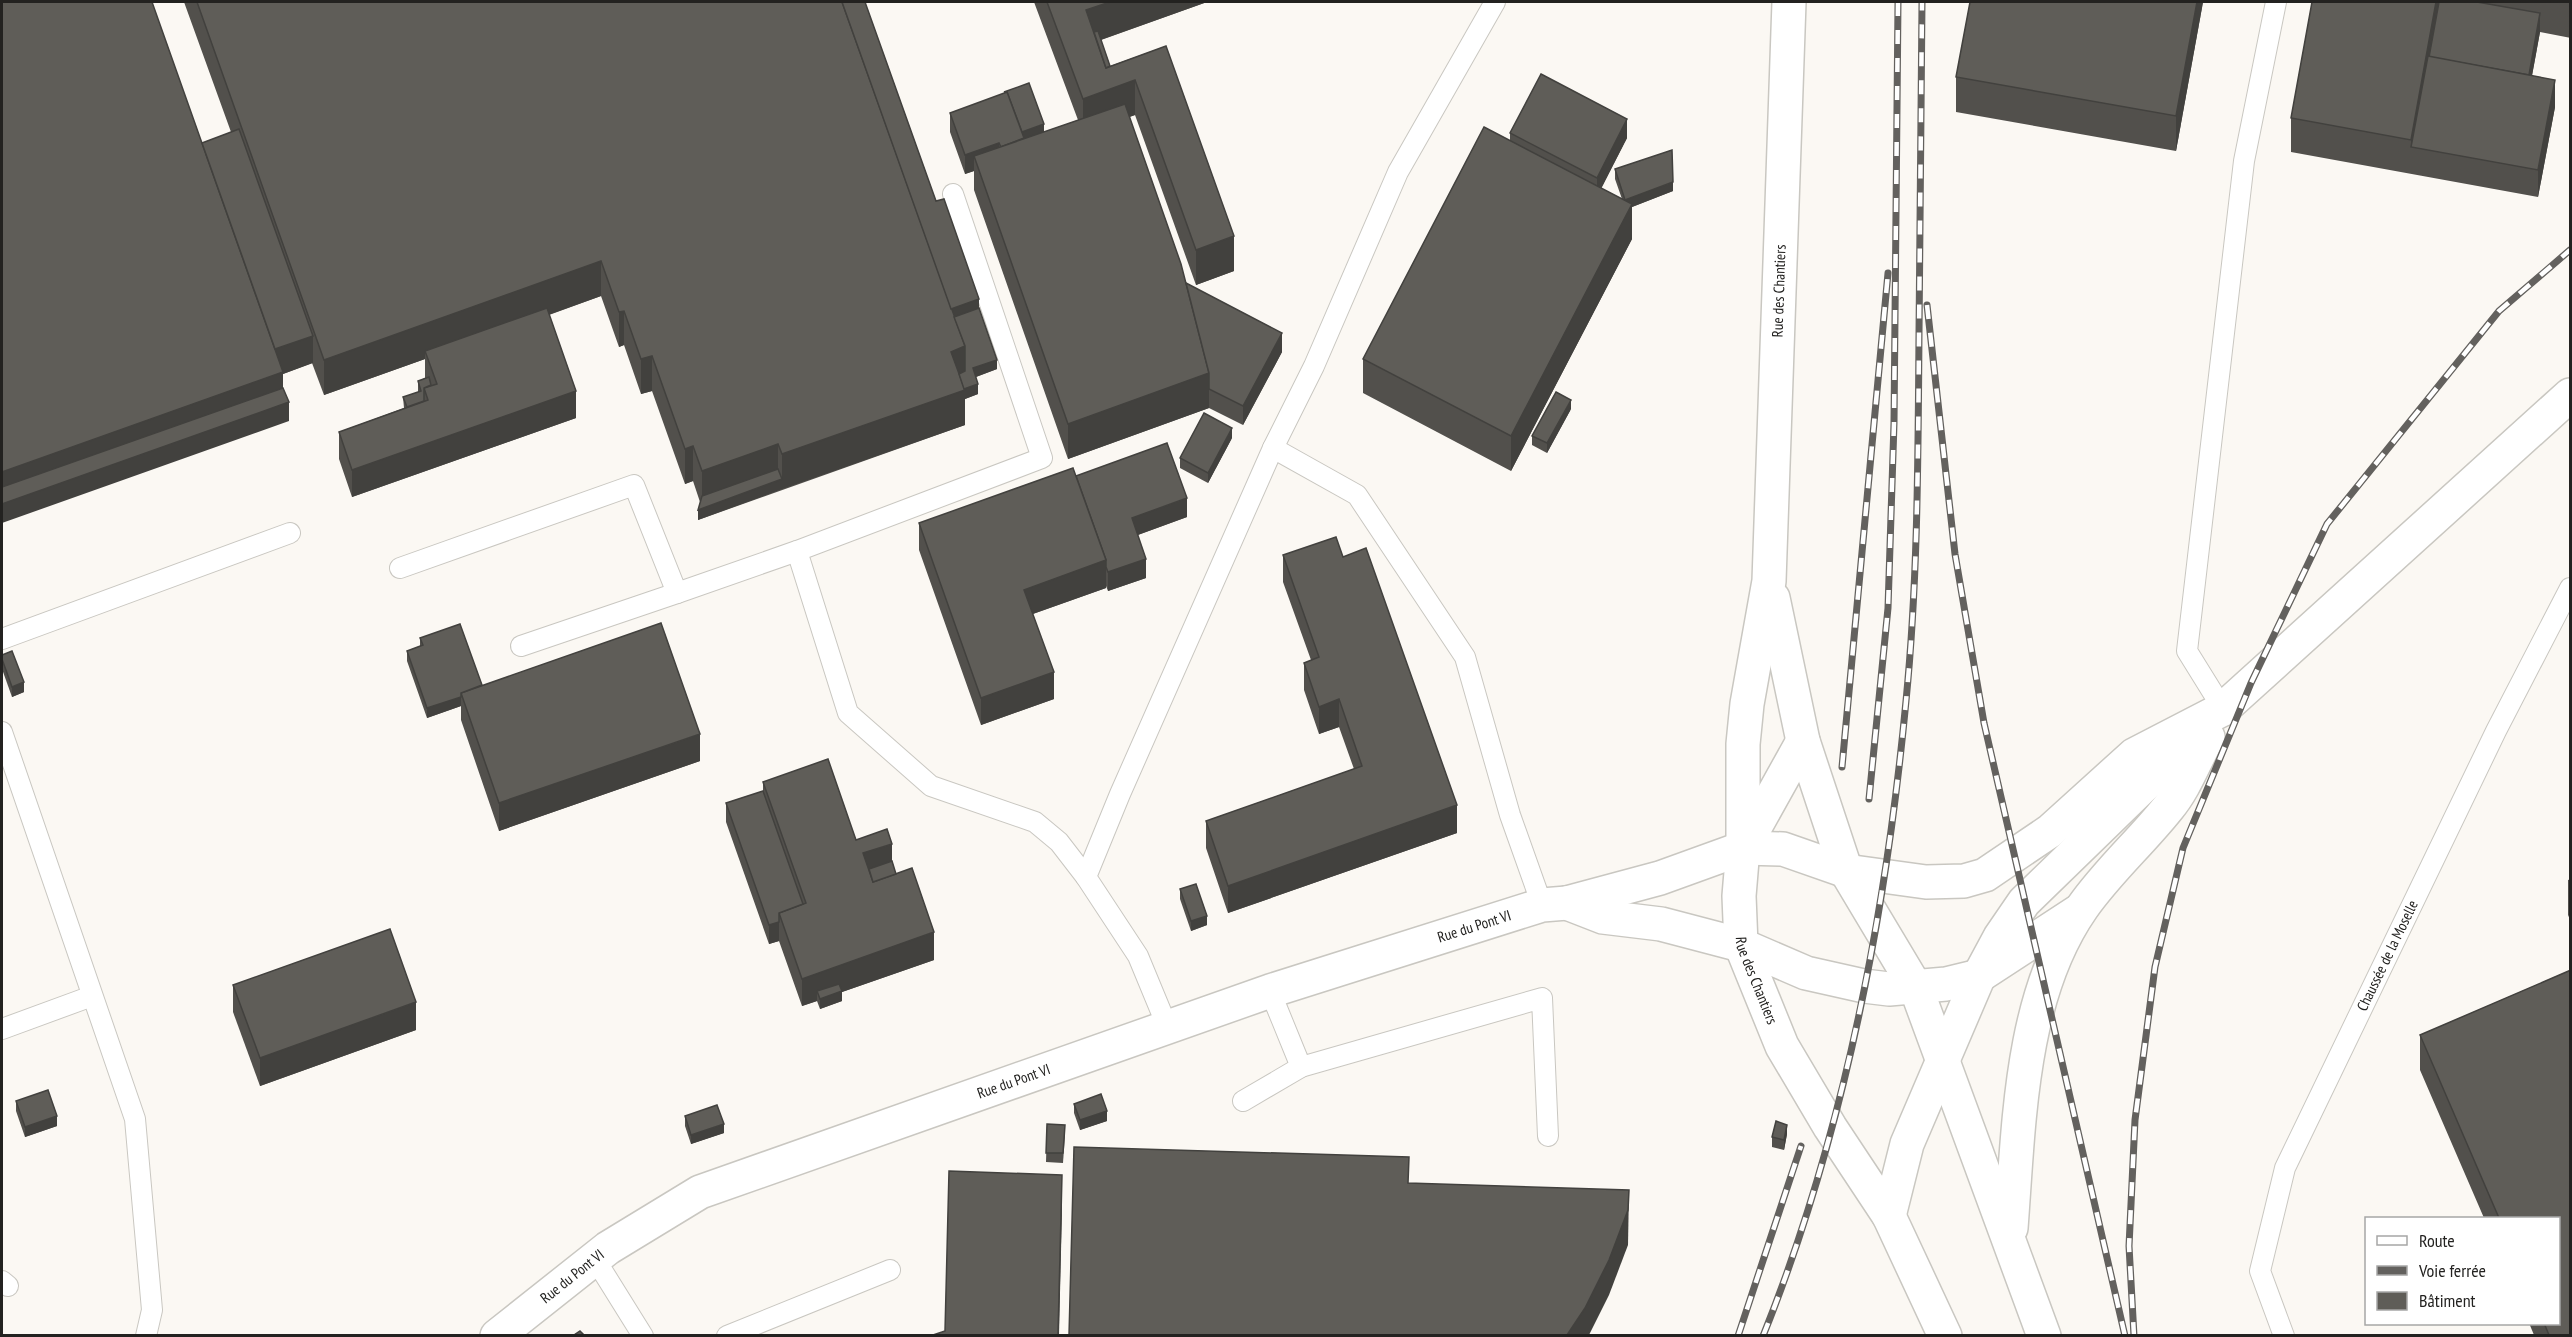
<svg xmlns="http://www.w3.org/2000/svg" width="2572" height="1337" viewBox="0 0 2572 1337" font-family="'PT Sans Narrow',sans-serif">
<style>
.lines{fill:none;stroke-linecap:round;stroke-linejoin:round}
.lane-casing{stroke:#c9c7c1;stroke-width:22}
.street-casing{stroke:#c9c7c1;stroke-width:36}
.secondary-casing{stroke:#c9c7c1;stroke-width:36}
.lane{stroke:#fff;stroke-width:20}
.street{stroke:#fff;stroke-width:33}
.secondary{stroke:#fff;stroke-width:33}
.rail-casing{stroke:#63615e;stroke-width:7}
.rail{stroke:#fff;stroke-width:4.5;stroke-dasharray:14;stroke-linecap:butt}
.wall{fill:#52504c}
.shaded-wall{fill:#42413e}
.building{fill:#5f5d58;stroke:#42413e;stroke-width:1.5}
.labels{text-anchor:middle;stroke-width:6;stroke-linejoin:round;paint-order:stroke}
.street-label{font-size:15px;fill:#232220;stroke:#fff}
</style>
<rect width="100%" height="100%" fill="#fbf8f3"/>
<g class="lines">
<!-- lane casing -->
<g class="lane-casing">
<g id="lane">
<path d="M953,194l89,264 -245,93 51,162 83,73 104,36 24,20 27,35"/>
<path d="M1273,448l84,47 108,162 45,158 32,90"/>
<path d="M400,568l234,-83 43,108 120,-42"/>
<path d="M2,639l288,-106"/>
<path d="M521,646l156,-53"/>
<path d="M2223,709l-36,-58 57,-490 32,-159"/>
<path d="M2,732l133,387 17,191 -6,26"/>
<path d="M1270,991l31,76 241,-69 6,138"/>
<path d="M1167,1026l-29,-70 -52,-79 34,-83 153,-346 41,-82 84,-194 97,-170"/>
<path d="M2,1029l90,-33"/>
<path d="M1243,1101l58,-34"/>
<path d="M595,1259l48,77"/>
<path d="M2,1281l6,5"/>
<path d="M727,1336l163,-66"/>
<path id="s1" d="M2284,1336l-24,-65 25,-103 211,-437 74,-143"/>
</g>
</g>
<!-- street casing -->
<g class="street-casing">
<g id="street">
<path d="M2223,709l347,-314"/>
<path id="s2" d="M497,1336l111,-88 92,-56 570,-201 272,-86 25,-2"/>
</g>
</g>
<!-- secondary casing -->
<g class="secondary-casing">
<g id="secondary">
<path id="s3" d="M1789,2l-20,579 -22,123 -4,40v104l-4,48 2,49 41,101 48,81 59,89 56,120"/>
<path d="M1773,598l30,143 43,130 70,117 128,348"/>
<path d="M1744,847l59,-106"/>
<path d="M1567,903l93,-25 83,-30 40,1 63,22 80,11 38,-1 21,-6 65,-44 84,-76 89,-46"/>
<path d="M1567,903l36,14 58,7 80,21 65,28 58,13 25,3 57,-5 33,-8 98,-64"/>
<path d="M1889,1216l18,-72 72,-168 21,-39 24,-35 174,-169"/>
<path d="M2011,1228c8,-104 9,-231 71,-320 25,-36 59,-66 86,-100 17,-20 27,-48 40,-71"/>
</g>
</g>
<!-- lane -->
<use href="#lane" class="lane"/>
<!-- street -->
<use href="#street" class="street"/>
<!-- secondary -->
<use href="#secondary" class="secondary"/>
<!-- rail casing -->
<g class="rail-casing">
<g id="rail">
<path d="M1927,305l28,249 29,169 141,613"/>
<path d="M1842,767l46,-494"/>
<path d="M1869,799l19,-191 6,-185 4,-421"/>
<path d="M1738,1336l63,-190"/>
<path d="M1763,1336c80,-199 123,-423 143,-635 12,-122 12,-244 13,-367 1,-111 2,-222 3,-332"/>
<path d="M2134,1336l-5,-90 6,-126 20,-153 28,-119 68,-165 76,-159 172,-213 71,-61"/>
</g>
</g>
<!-- rail -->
<use href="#rail" class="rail"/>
</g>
<!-- wall -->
<g class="wall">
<path d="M184,2h681l71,199 43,107 18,61 -21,8 2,17 -13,5v26l-267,95 2,-18 -7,-21 -8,3 -33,-93 -11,3 -17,-49 -5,2 -18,-51 -52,19 27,103 -224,79 -13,-38v-27l65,-24 -1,-11 15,-5v-11l7,-3v-19l-101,36 -12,-32 -29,11v14l6,33 -87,-278 29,-11z"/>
<path d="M1034,2h173l-106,38 9,26 56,-20 68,225 -38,14 -61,-170 -6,2 57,166 96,69 -39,73 -34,-17 -141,51 -94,-269v-19l-9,3 -15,-42v-19l94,19 34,-12z"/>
<path d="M1970,2h233l-27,149 -220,-39v-35z"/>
<path d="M2312,2h259v36l-31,-6 -8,44 23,31 -17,90 -247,-45v-34z"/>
<path d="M1510,133l117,5 -26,50 21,11 -7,-20v-10l58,22 -41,16v32l-121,232 -148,-78v-34l147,-219z"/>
<path d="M1571,409l-24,44 -15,-8v-9z"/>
<path d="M1232,438l-24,45 -28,-15v-10z"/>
<path d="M1076,476l111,41 -49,18 8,43 -38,13 -2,-5v2l-73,26 21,85 -73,26 -62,-175v-27z"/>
<path d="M1283,555l60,2 114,276 -229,80 -22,-65v-27l148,-52 -15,-42 -20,7 -15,-44v-27l7,-3 -28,-78z"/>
<path d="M420,638l62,47 218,76 -201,70 -38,-111v-14l-34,12 -20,-57v-10l13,-5z"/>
<path d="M2,655l22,37 -12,5 -10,-28z"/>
<path d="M763,782l129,79 4,13 38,86 -92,32v9l-22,8 -3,-8 -15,5 -23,-65 -10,3 -43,-122v-19l37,-12z"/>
<path d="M2571,879v43l-3,-7v-35z"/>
<path d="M1180,889l27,36 -16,6 -11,-32z"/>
<path d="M2571,970v365h-37l-5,-12h30v-105h-75l-64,-148v-35z"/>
<path d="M233,985l183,45 -156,56 -27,-74z"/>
<path d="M16,1101l41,25 -32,11 -9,-26z"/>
<path d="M1074,1104l33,17 -27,9 -6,-17z"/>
<path d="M685,1116l39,17 -33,11 -6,-18z"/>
<path d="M1047,1124l18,10 -2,29 -17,-1z"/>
<path d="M1787,1134l-3,16 -12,-3v-10z"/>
</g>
<!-- shaded-wall -->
<g class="shaded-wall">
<path d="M1110,2h97l-118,42 -3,-34z"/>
<path d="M2197,2h6l-27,149v-35z"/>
<path d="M2436,2h4l-29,145v-7z"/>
<path d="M2540,13v19l-13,70v-19z"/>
<path d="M1135,80v35l-52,19v-35z"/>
<path d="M2555,80v27l-17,90v-27z"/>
<path d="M1627,119v19l-30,59v-19z"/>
<path d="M1044,124v10l-25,9v-10z"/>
<path d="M999,143v19l-25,-6v15l-9,3v-19z"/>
<path d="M1673,182v9l-41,16v32l-121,232v-35l114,-226v-10z"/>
<path d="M1234,236v35l-38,14v-35z"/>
<path d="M601,261v35l-173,62 -3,-7v8l-101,36v-35z"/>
<path d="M979,299v19l-30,10 -3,-18z"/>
<path d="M624,311v34l-5,2v-35z"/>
<path d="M1282,333v19l-39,73v-19z"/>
<path d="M313,336v27l-30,11v30l6,-2v19l-287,102v-51l271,-122z"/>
<path d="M965,346v35l-11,4 -3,-33z"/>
<path d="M652,356v35l-11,3v-35z"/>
<path d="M997,360v9l-24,9v-10z"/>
<path d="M1209,373v35l-141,51v-35z"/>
<path d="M978,384v10l-13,5v26l-183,64v-35z"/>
<path d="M576,391v27l-224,79v-27z"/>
<path d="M1571,400v9l-24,44v-10z"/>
<path d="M1232,428v10l-24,45v-10z"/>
<path d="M778,444v35l-76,27v-35z"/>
<path d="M693,446v35l-8,3v-35z"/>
<path d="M782,479v10l-84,31v-10z"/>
<path d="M1187,498v19l-55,20v-19z"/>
<path d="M1146,559v19l-38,13v-19z"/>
<path d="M1106,560v28l-82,29v-27z"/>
<path d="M1054,672v27l-73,26v-27z"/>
<path d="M24,682v10l-12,5v-10z"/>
<path d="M461,697v9l-34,12v-10z"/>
<path d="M1339,699v28l-20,7v-27z"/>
<path d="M700,734v27l-201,70v-28z"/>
<path d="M1457,805v28l-229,80v-27z"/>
<path d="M892,844v27l-26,9 -3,-27z"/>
<path d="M1207,916v9l-16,6v-10z"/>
<path d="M779,922v19l-10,3v-19z"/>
<path d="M934,932v28l-92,32v9l-22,8v-9l-3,-9v10l-15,5v-27z"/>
<path d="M416,1002v28l-156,56v-28z"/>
<path d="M1107,1111v10l-27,9v-10z"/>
<path d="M57,1116v10l-32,11v-10z"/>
<path d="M724,1124v9l-33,11v-9z"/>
<path d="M1787,1125v9l-3,16v-10z"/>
<path d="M1062,1175v35l-3,125h-1z"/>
<path d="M1629,1190l-1,55 -19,50 -20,40h-22z"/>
</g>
<!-- building -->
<g class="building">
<path d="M2,2h150l131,370 -281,100z"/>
<path d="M197,2h645l123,344 -14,6 14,38 -183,64 -4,-10 -76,27 -9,-25 -8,3 -33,-93 -11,3 -17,-48 -5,1 -18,-51 -277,99z"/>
<path d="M842,2h23l71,199 8,-2 35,100 -28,10z"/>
<path d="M1047,2h63l-24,8 20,58 60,-22 68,190 -38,14 -61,-170 -52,19z"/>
<path d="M1970,2h227l-21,114 -220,-39z"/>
<path d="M2312,2h124l-25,138 -120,-22z"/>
<path d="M2439,2h38l63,11 -11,62 -100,-18z"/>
<path d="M1098,31l12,35 -4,2 -12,-36z"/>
<path d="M2428,56l127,24 -17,90 -127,-23z"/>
<path d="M1541,74l86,45 -30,59 -87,-45z"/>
<path d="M1029,83l15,41 -22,8 -15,-40h-3z"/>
<path d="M1007,92l17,46 -23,9 -2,-4 -34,12 -15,-42z"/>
<path d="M1125,104l56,160 28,109 -141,51 -94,-268z"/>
<path d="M1484,127l148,77 -121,232 -148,-77z"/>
<path d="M239,129l74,207 -38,13 -73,-206z"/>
<path d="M1672,150l1,32 -48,18 -10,-31z"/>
<path d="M1186,283l96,50 -39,73 -34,-17v-16z"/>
<path d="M547,308l29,83 -224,79 -13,-38 89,-32 -4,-12 13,-4 -12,-33z"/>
<path d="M979,308l18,52 -24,8 5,16 -14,5 -5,-15 6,-3v-25l-11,-29z"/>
<path d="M429,377l2,8 -7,3v13l-17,6 -4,-10 18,-6 -3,-10z"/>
<path d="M283,388l6,14 -287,102v-17z"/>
<path d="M1556,392l15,8 -24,43 -15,-7z"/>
<path d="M1204,413l28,15 -24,45 -28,-15z"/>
<path d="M1167,443l20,55 -55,20 14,41 -38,13 -2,-5v-7l-30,-84z"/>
<path d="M1073,468l33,92 -82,30 30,82 -73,26 -62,-175z"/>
<path d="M778,469l4,10 -84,31 4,-14z"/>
<path d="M1336,537l7,20 23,-9 91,257 -229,81 -22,-65 156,-55 -23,-67 -20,8 -15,-44 15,-6 -36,-102z"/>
<path d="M661,623l39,111 -201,69 -38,-110z"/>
<path d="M460,624l22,61 -21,8v4l-34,11 -20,-57 16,-6 -3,-7z"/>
<path d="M12,651l12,31 -12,5 -10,-28v-4z"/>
<path d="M828,759l28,81 31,-11 5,15 -29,9 10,29 39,-14 22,64 -132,47 -23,-66 27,-10 -43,-121z"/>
<path d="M763,791l40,113 -24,9v9l-10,3 -43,-122z"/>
<path d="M892,861l4,13 -23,8 -4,-13z"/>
<path d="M1196,884l11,32 -16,5 -11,-32z"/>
<path d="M390,929l26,73 -156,56 -27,-73z"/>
<path d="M2571,970v365h-22l-5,-12h15v-105h-60l-79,-183z"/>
<path d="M839,984l3,7 -22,8 -3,-8z"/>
<path d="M48,1090l9,26 -32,11 -9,-26z"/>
<path d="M1101,1094l6,17 -27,9 -6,-16z"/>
<path d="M717,1105l7,19 -33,11 -6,-19z"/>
<path d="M1776,1121l11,4 -3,15 -12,-3z"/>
<path d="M1047,1124l18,1 -2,28h-17z"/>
<path d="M1074,1147l335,10 -1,26 221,7 -1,20 -19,50 -24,48 -18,27h-498z"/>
<path d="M949,1171l113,4 -4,160h-125l12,-4z"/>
<path d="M580,1331l4,4h-10z"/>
</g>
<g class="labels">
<!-- street labels -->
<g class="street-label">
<text transform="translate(1779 291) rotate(-88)" y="5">Rue des Chantiers</text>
<text dy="5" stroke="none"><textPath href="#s2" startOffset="1068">Rue du Pont VI</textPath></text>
<text dy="5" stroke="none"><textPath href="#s1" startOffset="411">Chaussée de la Moselle</textPath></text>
<text dy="5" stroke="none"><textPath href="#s3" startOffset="984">Rue des Chantiers</textPath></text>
<text dy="5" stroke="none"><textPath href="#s2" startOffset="582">Rue du Pont VI</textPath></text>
<text dy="5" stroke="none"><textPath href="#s2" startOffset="96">Rue du Pont VI</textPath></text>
</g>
</g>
<!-- border -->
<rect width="2572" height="1337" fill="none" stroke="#232220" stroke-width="6"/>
<!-- legend -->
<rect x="2365" y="1217" width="195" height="108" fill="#ffffff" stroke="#a7a7a6" stroke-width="1.5"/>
<rect x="2377" y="1236" width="30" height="9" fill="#ffffff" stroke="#a7a7a6" stroke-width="1.5"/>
<text x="2419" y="1247" font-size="18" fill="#232220">Route</text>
<rect x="2377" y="1266" width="30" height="9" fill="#63615e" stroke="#a7a7a6" stroke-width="1.5"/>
<text x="2419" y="1277" font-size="18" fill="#232220">Voie ferrée</text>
<rect x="2377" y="1292" width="30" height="18" fill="#5f5d58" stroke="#a7a7a6" stroke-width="1.5"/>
<text x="2419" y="1307" font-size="18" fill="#232220">Bâtiment</text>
</svg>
